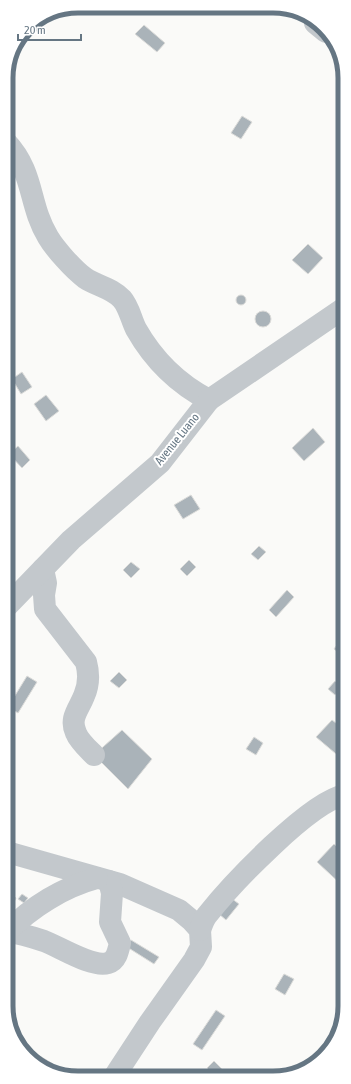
<svg xmlns="http://www.w3.org/2000/svg" width="351" height="1084" viewBox="0 0 351 1084" font-family="'Asap Condensed',sans-serif">
<style>
.building{fill:#aab3b9;stroke:#dcdcda}
.lines{fill:none;stroke-linecap:round;stroke-linejoin:round}
.minor{stroke:#c3c8cc;stroke-width:22}
.labels{text-anchor:middle;stroke-width:4;stroke-linejoin:round;paint-order:stroke}
.street-label{font-size:12px;fill:#657683;stroke:#fff}
.rim{fill:none;stroke:#657683;stroke-width:5}
</style>
<rect width="100%" height="100%" fill="#fafaf8"/>
<!-- building -->
<g class="building">
<path d="M144,25l21,18 -8,9 -22,-18z"/>
<path d="M242,116l10,6 -11,17 -10,-6z"/>
<path d="M308,244l15,14 -15,16 -16,-14z"/>
<circle cx="241" cy="300" r="5"/>
<circle cx="263" cy="319" r="8"/>
<path d="M22,372l10,15 -11,7 -9,-15z"/>
<path d="M46,395l13,16 -13,10 -12,-17z"/>
<path d="M313,428l12,14 -21,19 -12,-13z"/>
<path d="M18,446l12,14 -8,8 -13,-14z"/>
<path d="M191,495l9,14 -17,10 -9,-14z"/>
<path d="M259,546l7,6 -8,8 -7,-6z"/>
<path d="M189,560l7,7 -9,9 -7,-7z"/>
<path d="M131,562l9,7 -9,9 -8,-8z"/>
<path d="M287,590l7,7 -18,20 -7,-7z"/>
<path d="M344,635v22l-10,-8z"/>
<path d="M119,672l8,8 -8,8 -9,-7z"/>
<path d="M27,676l10,6 -19,31 -10,-6z"/>
<path d="M335,681l7,6 -7,8 -7,-6z"/>
<path d="M332,720l13,10v26l-3,3 -26,-22z"/>
<path d="M122,730l30,29 -24,30 -34,-34z"/>
<path d="M254,737l9,6 -7,12 -10,-6z"/>
<path d="M334,844l11,10v34l-28,-26z"/>
<path d="M7,885l5,1 -3,7 7,5 -9,18z"/>
<path d="M22,894l6,4 -4,5 -6,-4z"/>
<path d="M231,898l8,6 -13,16 -7,-6z"/>
<path d="M131,940l28,17 -5,7 -27,-17z"/>
<path d="M284,974l10,5 -9,16 -10,-6z"/>
<path d="M216,1010l9,6 -23,34 -9,-6z"/>
<path d="M22,1045l31,19 -3,5 -23,-12z"/>
<path d="M214,1061l12,12 -3,4h-7l-9,-9z"/>
</g>
<g class="lines">
<!-- minor -->
<g class="minor">
<path d="M315,23l11,9"/>
<path d="M6,142c29,31 22,62 42,95 7,12 26,33 37,41 12,8 27,10 37,21 7,8 9,20 14,30 17,30 42,55 73,71"/>
<path d="M43,569l3,14 -2,12 1,14 41,53c3,11 3,23 -2,34 -5,13 -15,22 -8,37 3,8 12,16 18,22"/>
<path d="M7,606l64,-66 89,-77 49,-63 135,-92"/>
<path d="M7,852l113,32 59,26 12,10 9,10 1,17 -7,13 -44,62 -36,55"/>
<path d="M200,930c2,-5 4,-12 8,-16 23,-29 102,-113 137,-119"/>
<path d="M7,932c13,1 25,5 37,9 16,6 48,27 64,22 8,-2 10,-11 12,-20l-10,-21 2,-29 -3,-12"/>
<path d="M7,932c24,-25 57,-45 90,-54"/>
</g>
</g>
<g class="labels">
<!-- street labels -->
<g class="street-label">
<text transform="translate(177 439) rotate(-51)" y="4">Avenue Luano</text>
</g>
</g>
<!-- crop -->
<path d="M0 0H351V1084H0ZM78 13H273A65 65 0 0 1 338 78V1006A65 65 0 0 1 273 1071H78A65 65 0 0 1 13 1006V78A65 65 0 0 1 78 13Z" fill="#fff" fill-rule="evenodd"/>
<path class="rim" d="M78 13H273A65 65 0 0 1 338 78V1006A65 65 0 0 1 273 1071H78A65 65 0 0 1 13 1006V78A65 65 0 0 1 78 13Z"/>
<!-- scale -->
<path d="M18 34v6h63v-6" fill="none" stroke="#657683" stroke-width="2"/>
<text x="24" y="34" font-size="12" fill="#657683" stroke="#ffffff" stroke-width="3" paint-order="stroke">20 m</text>
</svg>
